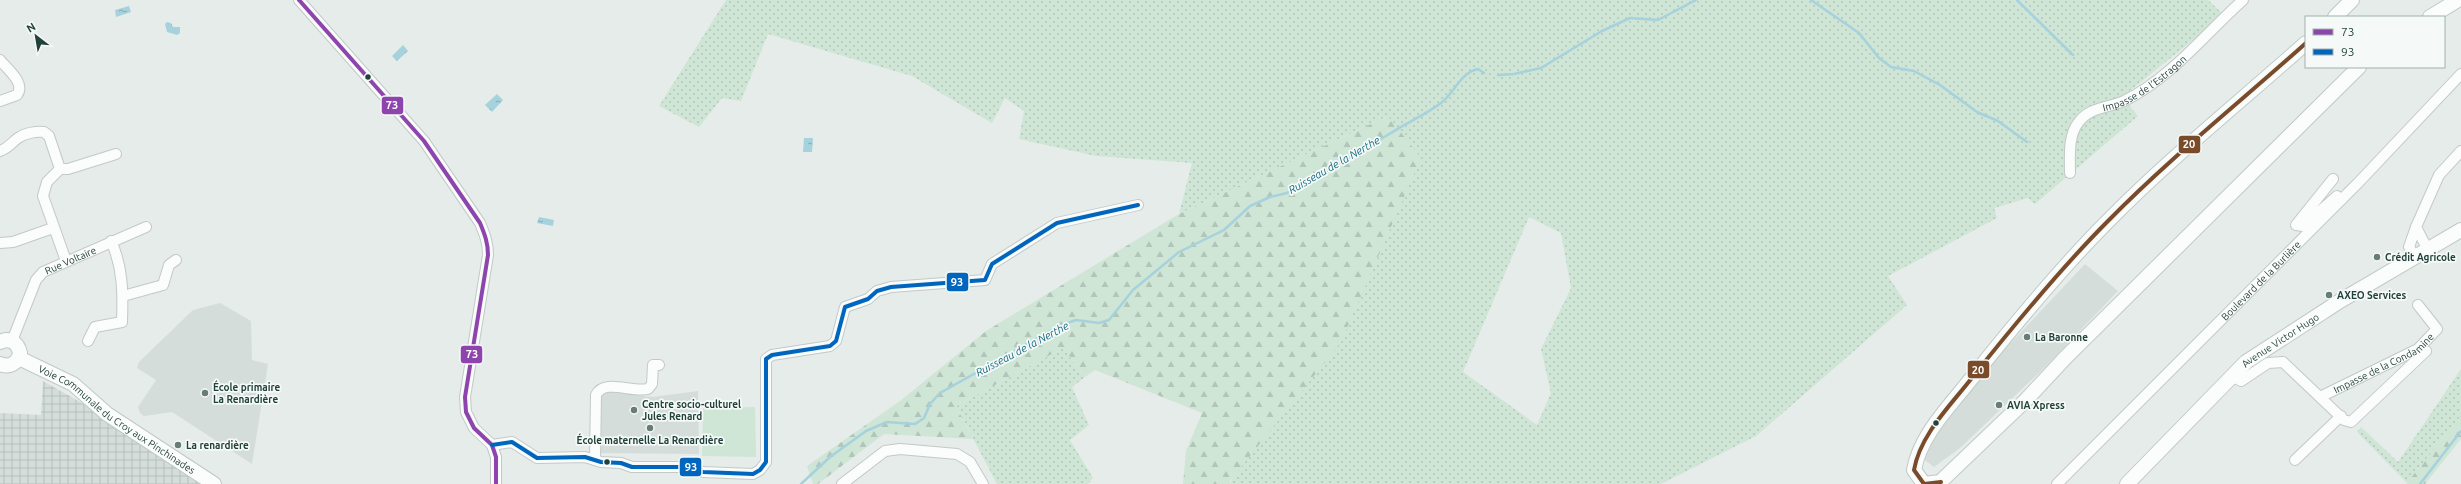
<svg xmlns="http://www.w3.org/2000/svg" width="2461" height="484" viewBox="0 0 2461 484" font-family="Ubuntu,sans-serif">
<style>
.built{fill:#d4ddd9}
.industrial{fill:url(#industrial-grid)}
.grass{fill:url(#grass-dots);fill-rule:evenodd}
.forest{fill:url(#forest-firs)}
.park{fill:#cfe5d6}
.water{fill:url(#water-ripples)}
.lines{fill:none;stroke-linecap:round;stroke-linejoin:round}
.stream{stroke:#a5d2dc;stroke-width:2.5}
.street-casing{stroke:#c3c9c7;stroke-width:12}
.secondary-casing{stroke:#c1cac7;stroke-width:16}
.street{stroke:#fbfcfc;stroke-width:10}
.secondary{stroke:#fbfcfc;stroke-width:14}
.bus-1-casing{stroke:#f5faf8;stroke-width:7}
.bus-2-casing{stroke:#f5faf8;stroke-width:7}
.bus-3-casing{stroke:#f5faf8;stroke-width:7}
.bus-1{stroke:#8e44ad;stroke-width:4}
.bus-2{stroke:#0065bd;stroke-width:4}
.bus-3{stroke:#7a4b2a;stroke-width:4}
.bus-dot{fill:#22413a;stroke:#f5faf8;stroke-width:1.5}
.poi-dot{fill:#677d77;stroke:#f5faf8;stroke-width:1.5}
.labels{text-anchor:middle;stroke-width:3.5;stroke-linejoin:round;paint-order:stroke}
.street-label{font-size:10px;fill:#22413a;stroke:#f5faf8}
.poi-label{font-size:10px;font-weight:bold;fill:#22413a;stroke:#f5faf8;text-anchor:start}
.water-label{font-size:11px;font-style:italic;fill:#176b82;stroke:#f5faf8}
.line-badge{stroke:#f5faf8;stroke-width:1.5}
.badge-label{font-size:11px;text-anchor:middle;font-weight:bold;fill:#fff}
</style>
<defs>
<pattern id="industrial-grid" width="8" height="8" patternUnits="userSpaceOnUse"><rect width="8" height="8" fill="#d4ddd9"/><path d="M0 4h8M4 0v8" fill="none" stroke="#b6bfbb"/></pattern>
<pattern id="grass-dots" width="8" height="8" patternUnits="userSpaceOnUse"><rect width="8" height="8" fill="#cfe5d6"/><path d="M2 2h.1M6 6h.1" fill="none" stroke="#b1c6b8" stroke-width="1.8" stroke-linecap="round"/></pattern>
<pattern id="forest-firs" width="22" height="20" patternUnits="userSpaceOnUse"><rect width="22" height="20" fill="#cfe5d6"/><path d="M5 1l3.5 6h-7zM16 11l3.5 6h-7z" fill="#b1c6b8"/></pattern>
<pattern id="water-ripples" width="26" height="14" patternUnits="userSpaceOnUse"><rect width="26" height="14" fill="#a5d2dc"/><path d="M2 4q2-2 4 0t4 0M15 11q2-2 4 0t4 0" fill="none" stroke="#86acb3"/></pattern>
</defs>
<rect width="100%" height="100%" fill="#e6ece9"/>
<!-- built -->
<g class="built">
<path d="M2085,264l33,27 -76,79 -82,78 -26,19 -13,-10 57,-79z"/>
<path d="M220,303l31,18 1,39 16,4 -16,100 -80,-52 -28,4 -4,-3 -2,-6 18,-27 -19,-12 2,-6 54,-52z"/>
<path d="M605,391l48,6 45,-6 1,63 -98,-1v-60z"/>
</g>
<!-- industrial -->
<path class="industrial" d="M43,381l39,22 127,81h-209v-71l41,2z"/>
<!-- grass -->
<g class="grass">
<path d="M726,0h1482l16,15 -102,82 16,19 -103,88 -7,-6 -34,10 3,10 -109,58 19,29 -151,131 -95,48h-431l158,-368 -209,98 13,-51 -96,-7 -77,-17 5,-28 -19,-13 -13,25 -80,-47 -144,-42 -27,67 -19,-3 -23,29 -40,-21zM1529,217l32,16 10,55 -30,61 10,44 -14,32 -74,-53z"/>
<path d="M1063,348l22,29 -13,10 17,38 -19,15 23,38 -5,6h-91l-41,-78z"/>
<path d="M2461,369v47l-54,67 -50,-51 4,-5 37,35z"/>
</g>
<!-- forest -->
<g class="forest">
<path d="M1388,116l33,42 -80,184 -111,139v3h-47l3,-33 16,-38 -107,-43 -10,7 -22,-29 -107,58 17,33 -89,-5 -66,50h-5l-6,-18 93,-65 86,-70 193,-117z"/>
<path d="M2461,416v23l-36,45h-19z"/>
</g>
<!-- park -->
<path class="park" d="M755,407l1,50 -54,-1 1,-48z"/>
<!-- water -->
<g class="water">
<path d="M129,6l2,6 -15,5 -1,-7z"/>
<path d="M167,22l4,1 2,4h7v6l-3,2 -10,-3 -2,-8z"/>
<path d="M403,45l5,6 -11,10 -5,-5z"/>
<path d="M497,94l6,6 -11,12 -7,-7z"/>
<path d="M804,138h9l-1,14h-9z"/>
<path d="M539,217l15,3 -1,6 -16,-3z"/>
</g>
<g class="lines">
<!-- stream -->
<g class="stream">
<path d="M1811,0l48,33 20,25 12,9 23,4 26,14 37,27 21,9 29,21"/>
<path d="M2017,0l56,55"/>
<path d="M1498,75l16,-1 27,-6 61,-37 28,-13 28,2 38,-20"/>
<path d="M801,484l29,-27 36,-26 21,-9 28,2 9,-6 6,-14 10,-11 119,-67 17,-6 23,3 10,-3 24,-30 46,-38 45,-22 26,-24 20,-9 17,-4c36,-19 70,-40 104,-60 17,-11 34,-18 50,-30 14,-11 19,-30 37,-34l6,4"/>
<path d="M2420,484l41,-53"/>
</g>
<!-- street casing -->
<g class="street-casing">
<g id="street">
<path d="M299,0l125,141 56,82c5,12 8,20 8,32l-23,142 1,15 8,16 18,17 4,12v27"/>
<path d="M0,60c7,9 26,23 17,35l-17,6"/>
<path d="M0,151c9,-3 11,-8 18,-13 7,-5 19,-7 26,-6l5,4 11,33 -13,13 -4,14 23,65"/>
<path d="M60,169h8l48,-15"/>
<path id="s1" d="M2070,173c0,-16 -2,-37 8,-50 11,-16 30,-15 46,-22 47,-23 81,-67 119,-101"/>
<path d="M2333,179l-37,46 7,1 34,-30 4,4"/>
<path d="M0,243l13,-1 40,-14"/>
<path d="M2428,250l-12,-23 23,-52 22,-24"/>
<path d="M2415,257l-6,-10 7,-20"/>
<path d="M123,296l40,-11 6,-20 7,-5"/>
<path id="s2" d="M12,341l24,-61 7,-8 103,-45"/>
<path d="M88,341l7,-14 27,-5c1,-29 1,-55 -11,-81"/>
<path d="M2231,376l10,5 27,-18 15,-1 61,58 7,2 75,-71"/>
<path id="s3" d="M2322,396l96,-47 19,-20 -19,-24"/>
<path d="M492,445l20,-3 25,16 48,-1 16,5 20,1 11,4h59l12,5 50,2 7,-4 6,-8v-103l6,-4 58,-9 6,-5 9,-34 23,-8 9,-8 14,-4 94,-7 7,-16 65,-41 81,-18"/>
<path d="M595,460l1,-65c8,-17 36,-2 52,-6l4,-5 1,-19h6"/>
<path d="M2295,460l46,-44"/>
<path d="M842,484l43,-33 15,-2 57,5 13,8 13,22"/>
<path id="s4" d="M2057,484l301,-301 103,-109"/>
</g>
</g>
<!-- secondary casing -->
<g class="secondary-casing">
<g id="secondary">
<path d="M2335,17l17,-17"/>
<path d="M2430,17l28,-17"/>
<path d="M0,342c10,-5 18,1 20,11 -2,10 -10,15 -20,11"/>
<path id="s5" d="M19,358l54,26 34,30 107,70"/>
<path d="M1941,482l-17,2 -10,-14c6,-35 36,-64 57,-91 43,-54 88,-109 137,-158 62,-63 132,-119 198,-178"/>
<path d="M1938,484l88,-84 39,-42 294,-291"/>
<path id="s6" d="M2127,484l119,-122 94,-61 121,-71"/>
</g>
</g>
<!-- street -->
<use href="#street" class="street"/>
<!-- secondary -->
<use href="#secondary" class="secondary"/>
<!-- bus-1 casing -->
<g class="bus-1-casing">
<path id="bus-1" d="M299,0l125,141 56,82c5,12 8,20 8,32l-23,142 1,15 8,16 18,17 4,12v27"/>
</g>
<!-- bus-2 casing -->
<g class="bus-2-casing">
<path id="bus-2" d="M492,445l20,-3 25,16 48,-1 16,5 20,1 11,4h59l12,5 50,2 7,-4 6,-8v-103l6,-4 58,-9 6,-5 9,-34 23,-8 9,-8 14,-4 94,-7 7,-16 65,-41 81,-18"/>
</g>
<!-- bus-3 casing -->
<g class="bus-3-casing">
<path id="bus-3" d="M1941,482l-17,2 -10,-14c6,-35 36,-64 57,-91 43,-54 88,-109 137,-158 62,-63 132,-119 198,-178"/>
</g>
<!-- bus-1 -->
<use href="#bus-1" class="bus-1"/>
<!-- bus-2 -->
<use href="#bus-2" class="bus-2"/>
<!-- bus-3 -->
<use href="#bus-3" class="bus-3"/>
</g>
<!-- markers -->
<g class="bus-dot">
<circle cx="368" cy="77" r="3.5"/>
<circle cx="1936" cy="423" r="3.5"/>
<circle cx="607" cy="462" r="3.5"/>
</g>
<g class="poi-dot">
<circle cx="2377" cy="257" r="4"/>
<circle cx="2329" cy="295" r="4"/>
<circle cx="2027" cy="337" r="4"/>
<circle cx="205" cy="393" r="4"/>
<circle cx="1999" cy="405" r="4"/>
<circle cx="634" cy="410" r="4"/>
<circle cx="650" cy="428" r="4"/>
<circle cx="178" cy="445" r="4"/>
</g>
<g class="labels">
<!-- street labels -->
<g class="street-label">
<text dy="4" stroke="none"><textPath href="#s1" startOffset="130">Impasse de l’Estragon</textPath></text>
<text dy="4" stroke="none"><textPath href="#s2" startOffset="106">Rue Voltaire</textPath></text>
<text dy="4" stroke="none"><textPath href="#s4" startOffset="288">Boulevard de la Burlière</textPath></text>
<text dy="4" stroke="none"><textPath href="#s6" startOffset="211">Avenue Victor Hugo</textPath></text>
<text dy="4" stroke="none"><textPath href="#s3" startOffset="70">Impasse de la Condamine</textPath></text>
<text dy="4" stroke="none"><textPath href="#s5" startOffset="116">Voie Communale du Croy aux Pinchinades</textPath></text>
</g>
<!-- poi labels -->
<g class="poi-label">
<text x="2385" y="261">Crédit Agricole</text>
<text x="2337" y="299">AXEO Services</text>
<text x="2035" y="341">La Baronne</text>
<text x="213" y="391">École primaire<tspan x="213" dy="12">La Renardière</tspan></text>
<text x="642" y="408">Centre socio-culturel<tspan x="642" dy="12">Jules Renard</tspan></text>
<text x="2007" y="409">AVIA Xpress</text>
<text x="650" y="444" text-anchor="middle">École maternelle La Renardière</text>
<text x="186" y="449">La renardière</text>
</g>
<!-- water labels -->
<g class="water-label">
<text transform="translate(1334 165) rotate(-30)" y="4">Ruisseau de la Nerthe</text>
<text transform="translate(1022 349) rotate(-28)" y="4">Ruisseau de la Nerthe</text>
</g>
</g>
<g class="line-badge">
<rect x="381" y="96" width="23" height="19" rx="4" fill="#8e44ad"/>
<rect x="2178" y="135" width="23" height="19" rx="4" fill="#7a4b2a"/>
<rect x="946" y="272" width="23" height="20" rx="4" fill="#0065bd"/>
<rect x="460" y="345" width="23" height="19" rx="4" fill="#8e44ad"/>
<rect x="1967" y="360" width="23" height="19" rx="4" fill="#7a4b2a"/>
<rect x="679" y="457" width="23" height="20" rx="4" fill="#0065bd"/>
</g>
<g class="badge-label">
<text x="392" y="109">73</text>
<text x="2189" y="148">20</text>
<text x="957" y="286">93</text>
<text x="472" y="358">73</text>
<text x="1978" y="374">20</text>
<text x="691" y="471">93</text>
</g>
<!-- legend -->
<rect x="2305" y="16" width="140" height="52" fill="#f5faf8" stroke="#a1b0ac"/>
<rect x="2313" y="29" width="20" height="6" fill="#8e44ad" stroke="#a1b0ac"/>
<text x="2341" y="36" font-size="12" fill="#22413a">73</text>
<rect x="2313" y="49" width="20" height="6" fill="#0065bd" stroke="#a1b0ac"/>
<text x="2341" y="56" font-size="12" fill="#22413a">93</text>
<!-- north arrow -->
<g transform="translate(36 36) rotate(329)" stroke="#f5faf8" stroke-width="3" paint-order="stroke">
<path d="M0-3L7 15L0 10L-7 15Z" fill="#22413a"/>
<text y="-6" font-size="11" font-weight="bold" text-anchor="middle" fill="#22413a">N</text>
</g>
</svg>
